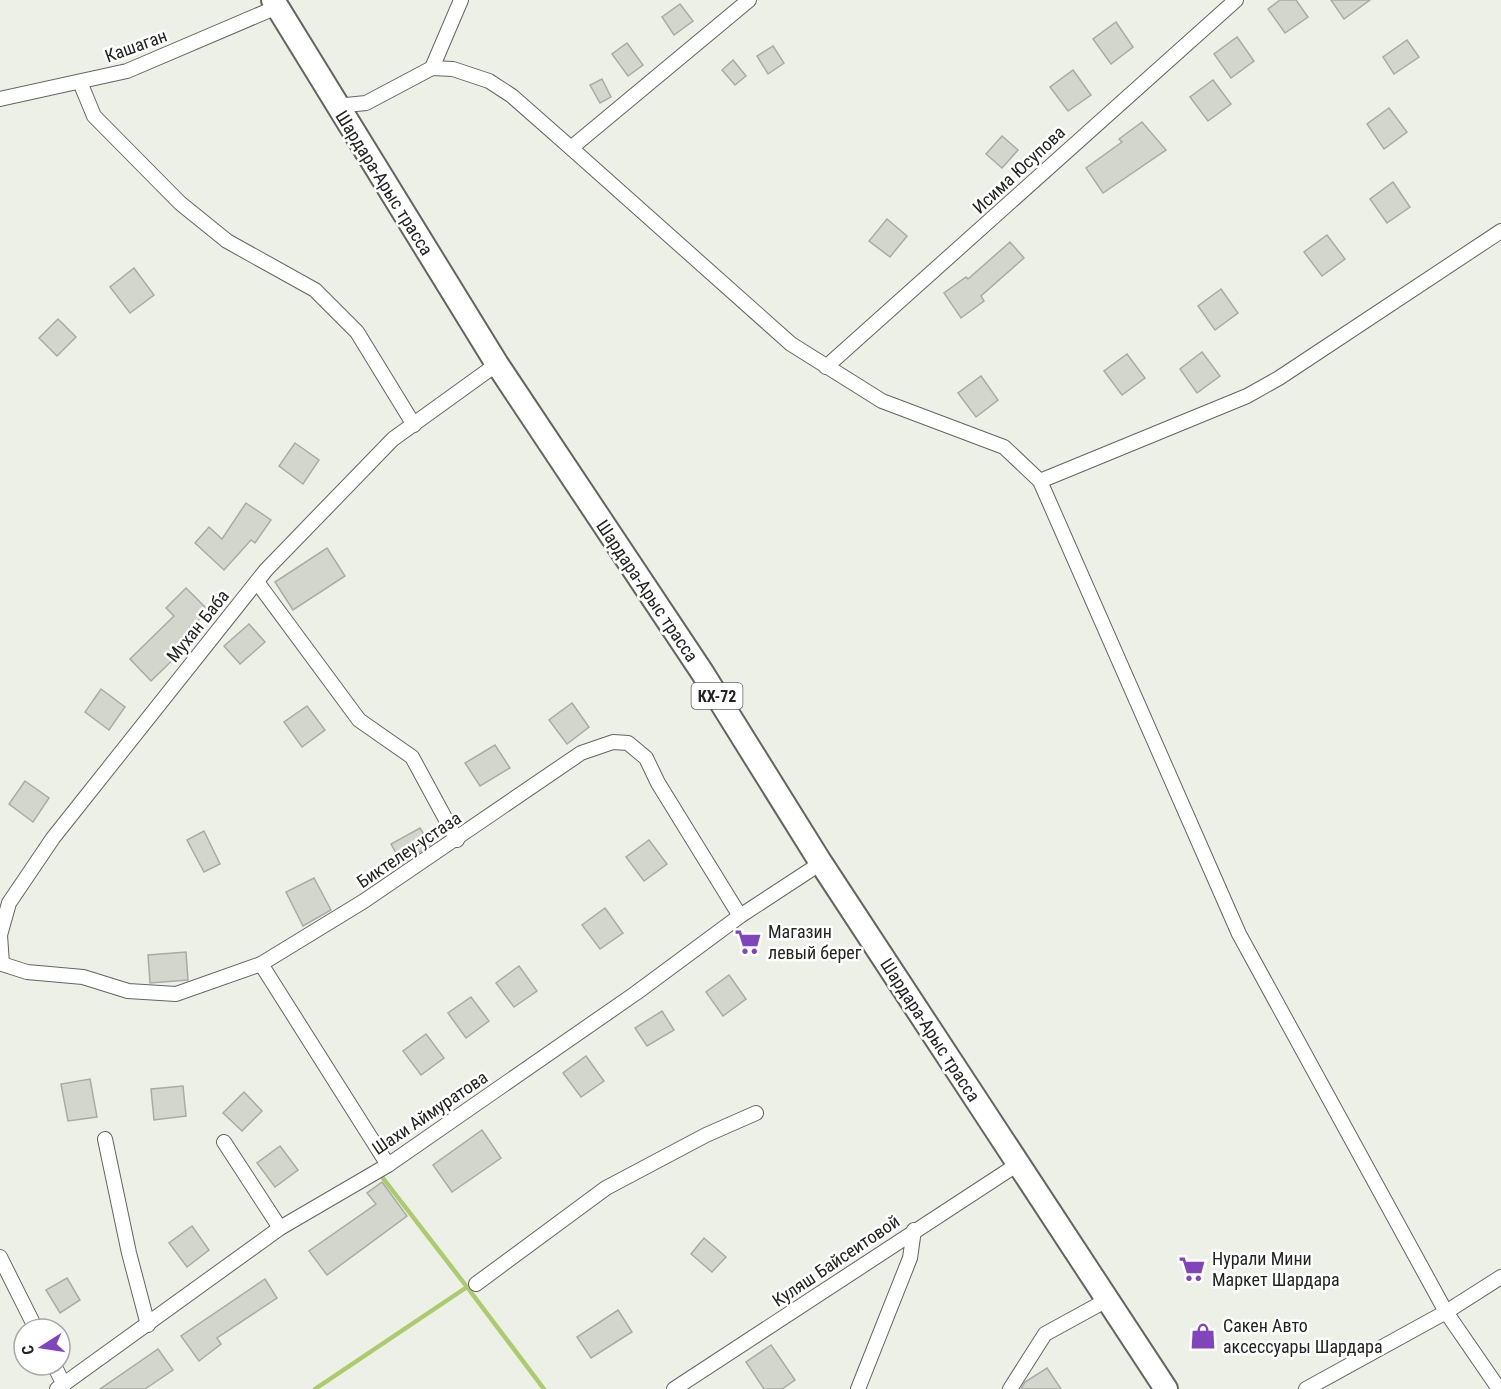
<svg xmlns="http://www.w3.org/2000/svg" width="1501" height="1389" viewBox="0 0 1501 1389" font-family="'Roboto Condensed',sans-serif">
<style>
.lines{fill:none;stroke-linecap:round;stroke-linejoin:round}
.stream{stroke:#adcb6e;stroke-width:4.5}
.building{fill:#d2d6cc;stroke:#a8aca3;stroke-width:1.5}
.street-casing{stroke:#63665e;stroke-width:16}
.primary-casing{stroke:#63665e;stroke-width:26}
.street{stroke:#fff;stroke-width:14}
.primary{stroke:#fff;stroke-width:22}
.labels{text-anchor:middle;stroke-width:5;stroke-linejoin:round;paint-order:stroke}
.shield{fill:#fff;stroke:#656664;stroke-width:1.5}
.shield-label{font-size:16px;font-weight:bold;fill:#232421}
.street-label{font-size:18px;fill:#232421;stroke:#fff}
.poi-label{font-size:18px;fill:#232421;stroke:#fff;text-anchor:start}
</style>
<rect width="100%" height="100%" fill="#edf0e6"/>
<g class="lines">
<!-- stream -->
<g class="stream">
<path d="M379,1173l88,114"/>
<path d="M315,1389l152,-102 77,102"/>
</g>
</g>
<!-- building -->
<g class="building">
<path d="M1280,0h16l12,17 -23,16 -17,-24z"/>
<path d="M1331,0h39l-26,19z"/>
<path d="M680,4l13,17 -19,14 -12,-18z"/>
<path d="M1116,22l17,25 -22,17 -18,-25z"/>
<path d="M1237,37l17,24 -23,17 -17,-24z"/>
<path d="M1407,40l12,17 -25,17 -11,-17z"/>
<path d="M627,43l16,22 -15,11 -16,-22z"/>
<path d="M773,46l11,17 -16,11 -11,-18z"/>
<path d="M733,60l13,16 -11,9 -13,-15z"/>
<path d="M1073,70l18,25 -23,16 -18,-24z"/>
<path d="M602,79l9,18 -11,6 -10,-18z"/>
<path d="M1213,80l18,24 -23,17 -18,-24z"/>
<path d="M1389,108l18,24 -23,17 -17,-25z"/>
<path d="M1142,122l24,28 -63,43 -17,-25 36,-26 -3,-3z"/>
<path d="M1002,136l16,14 -16,18 -16,-14z"/>
<path d="M1393,182l17,25 -23,16 -17,-24z"/>
<path d="M887,219l20,17 -17,21 -21,-16z"/>
<path d="M1327,235l18,24 -23,17 -18,-24z"/>
<path d="M1010,242l14,16 -43,38 3,5 -23,17 -17,-25 22,-16 2,2z"/>
<path d="M134,268l20,27 -24,18 -20,-26z"/>
<path d="M1221,289l17,24 -23,17 -17,-24z"/>
<path d="M58,319l18,18 -19,19 -18,-18z"/>
<path d="M1202,352l18,24 -23,17 -17,-24z"/>
<path d="M1127,354l18,24 -23,17 -18,-24z"/>
<path d="M981,376l17,24 -22,17 -18,-24z"/>
<path d="M295,443l24,17 -16,24 -24,-18z"/>
<path d="M246,503l25,17 -16,23 -4,-3 -27,30 -29,-27 14,-16 13,12z"/>
<path d="M327,548l18,28 -52,34 -18,-28z"/>
<path d="M186,588l22,22 -29,31 6,7 -34,33 -21,-22 44,-43 -8,-8z"/>
<path d="M249,624l16,18 -25,22 -16,-18z"/>
<path d="M101,689l24,18 -16,23 -24,-18z"/>
<path d="M572,703l17,24 -22,17 -18,-24z"/>
<path d="M307,706l18,24 -23,17 -18,-25z"/>
<path d="M495,745l15,23 -30,18 -15,-23z"/>
<path d="M25,781l24,17 -16,24 -24,-18z"/>
<path d="M420,828l10,17 -28,19 -11,-20z"/>
<path d="M204,831l16,33 -16,8 -17,-32z"/>
<path d="M649,840l18,24 -23,17 -18,-24z"/>
<path d="M314,878l17,32 -28,16 -17,-34z"/>
<path d="M605,908l18,25 -23,16 -18,-24z"/>
<path d="M186,952l2,28 -38,3 -2,-28z"/>
<path d="M519,966l18,25 -23,16 -18,-24z"/>
<path d="M729,975l17,24 -23,17 -17,-24z"/>
<path d="M471,997l18,24 -23,17 -18,-25z"/>
<path d="M662,1011l12,19 -27,16 -12,-18z"/>
<path d="M426,1034l18,24 -23,17 -18,-24z"/>
<path d="M586,1056l18,25 -23,16 -18,-24z"/>
<path d="M90,1079l7,38 -29,4 -7,-37z"/>
<path d="M183,1086l3,30 -32,4 -3,-31z"/>
<path d="M244,1092l18,19 -20,20 -19,-18z"/>
<path d="M482,1130l19,28 -49,34 -19,-27z"/>
<path d="M280,1146l18,24 -23,17 -18,-24z"/>
<path d="M382,1182l25,34 -80,59 -18,-24 67,-47 -9,-11z"/>
<path d="M192,1226l17,24 -22,17 -18,-24z"/>
<path d="M704,1238l22,19 -14,15 -21,-18z"/>
<path d="M67,1278l13,22 -20,13 -14,-23z"/>
<path d="M265,1279l12,19 -60,40 4,6 -22,17 -18,-25z"/>
<path d="M618,1310l14,22 -41,26 -14,-21z"/>
<path d="M771,1345l24,35 -13,9h-18l-18,-27z"/>
<path d="M158,1349l15,21 -28,19h-45z"/>
<path d="M1047,1368l14,21h-40l4,-7z"/>
</g>
<g class="lines">
<!-- street casing -->
<g class="street-casing">
<g id="street">
<path d="M432,68l29,-68"/>
<path d="M80,82l14,34 86,87 47,38 88,49 42,42 57,93"/>
<path d="M0,99l127,-28 150,-64"/>
<path d="M336,106l30,-3 66,-35 21,1 36,12 23,15 59,52 220,196 91,57 122,46 36,34 199,453 207,378 53,77"/>
<path d="M571,148l178,-148"/>
<path d="M826,367l410,-367"/>
<path d="M1040,481l207,-85 32,-18 222,-147"/>
<path d="M257,582l102,138 53,37 45,83"/>
<path d="M2,964l25,8 56,5 45,14 48,3 85,-30 103,-63 217,-148 32,-11 15,1 18,15 12,25 82,133"/>
<path d="M2,964l-2,-29 9,-32 44,-65 213,-268 127,-131 104,-75"/>
<path d="M261,964l127,201"/>
<path d="M105,1139l24,114 19,72"/>
<path d="M224,1142l56,86"/>
<path d="M0,1257l36,72"/>
<path d="M476,1284l130,-96 100,-53 50,-22"/>
<path d="M54,1365l10,20"/>
<path d="M57,1389l223,-161 108,-63 248,-172 104,-77 81,-53"/>
<path d="M674,1389l344,-225"/>
<path d="M858,1389l52,-131 4,-28"/>
<path d="M1010,1389l35,-55 62,-34"/>
<path d="M1306,1389l140,-77 55,-35"/>
</g>
</g>
<!-- primary casing -->
<g class="primary-casing">
<path id="primary" d="M273,0l224,364 205,308 119,191 345,526"/>
</g>
<!-- street -->
<use href="#street" class="street"/>
<!-- primary -->
<use href="#primary" class="primary"/>
</g>
<!-- icons -->
<defs>
<g id="supermarket-bare" transform="scale(2.07)"><path d="M-6-5.5h2.5l.6 2H6L4.5 2H-2.5L-4.4-4H-6ZM-1.5 3.2a1.3 1.3 0 1 0 .1 0ZM3 3.2a1.3 1.3 0 1 0 .1 0Z" fill="#8145bb" stroke="#fff" stroke-width="2.5" paint-order="stroke"/></g>
<g id="shop-bare" transform="scale(2.07)"><path d="M-5-2.5h2.3a2.7 3.5 0 0 1 5.4 0H5L5.5 6h-11ZM-1.5-2.5h3a1.5 2.3 0 0 0-3 0Z" fill="#8145bb" stroke="#fff" stroke-width="2.5" paint-order="stroke"/></g>
</defs>
<g fill-rule="evenodd">
<use href="#supermarket-bare" x="748" y="942"/>
<use href="#supermarket-bare" x="1192" y="1269"/>
<use href="#shop-bare" x="1203" y="1336"/>
</g>
<g class="labels">
<!-- shield labels -->
<rect class="shield" x="691.5" y="683" width="51" height="26" rx="4.5"/>
<g class="shield-label">
<text x="717" y="702">КХ-72</text>
</g>
<!-- street labels -->
<g class="street-label">
<text transform="translate(136 46) rotate(-20)" y="6">Кашаган</text>
<text transform="translate(1019 170) rotate(-43)" y="6">Исима Юсупова</text>
<text transform="translate(384 183) rotate(58)" y="6">Шардара-Арыс трасса</text>
<text transform="translate(647 591) rotate(56)" y="6">Шардара-Арыс трасса</text>
<text transform="translate(198 626) rotate(-51)" y="6">Мухан Баба</text>
<text transform="translate(409 850) rotate(-34)" y="6">Биктелеу-устаза</text>
<text transform="translate(930 1030) rotate(57)" y="6">Шардара-Арыс трасса</text>
<text transform="translate(430 1113) rotate(-34)" y="6">Шахи Аймуратова</text>
<text transform="translate(836 1261) rotate(-34)" y="6">Куляш Байсеитовой</text>
</g>
<!-- poi labels -->
<g class="poi-label">
<text x="768" y="938">Магазин<tspan x="768" dy="21">левый берег</tspan></text>
<text x="1212" y="1265">Нурали Мини<tspan x="1212" dy="21">Маркет Шардара</tspan></text>
<text x="1223" y="1332">Сакен Авто<tspan x="1223" dy="21">аксессуары Шардара</tspan></text>
</g>
</g>
<!-- north arrow -->
<g transform="translate(42 1347) rotate(258)"><circle r="28" fill="#ffffff" stroke="#a7a7a6" stroke-width="1.5"/>
<path d="M0-4.5L10 22L0 15L-10 22Z" fill="#8145bb"/>
<text y="-9" font-size="16" font-weight="bold" text-anchor="middle" fill="#232421">С</text>
</g>
</svg>
